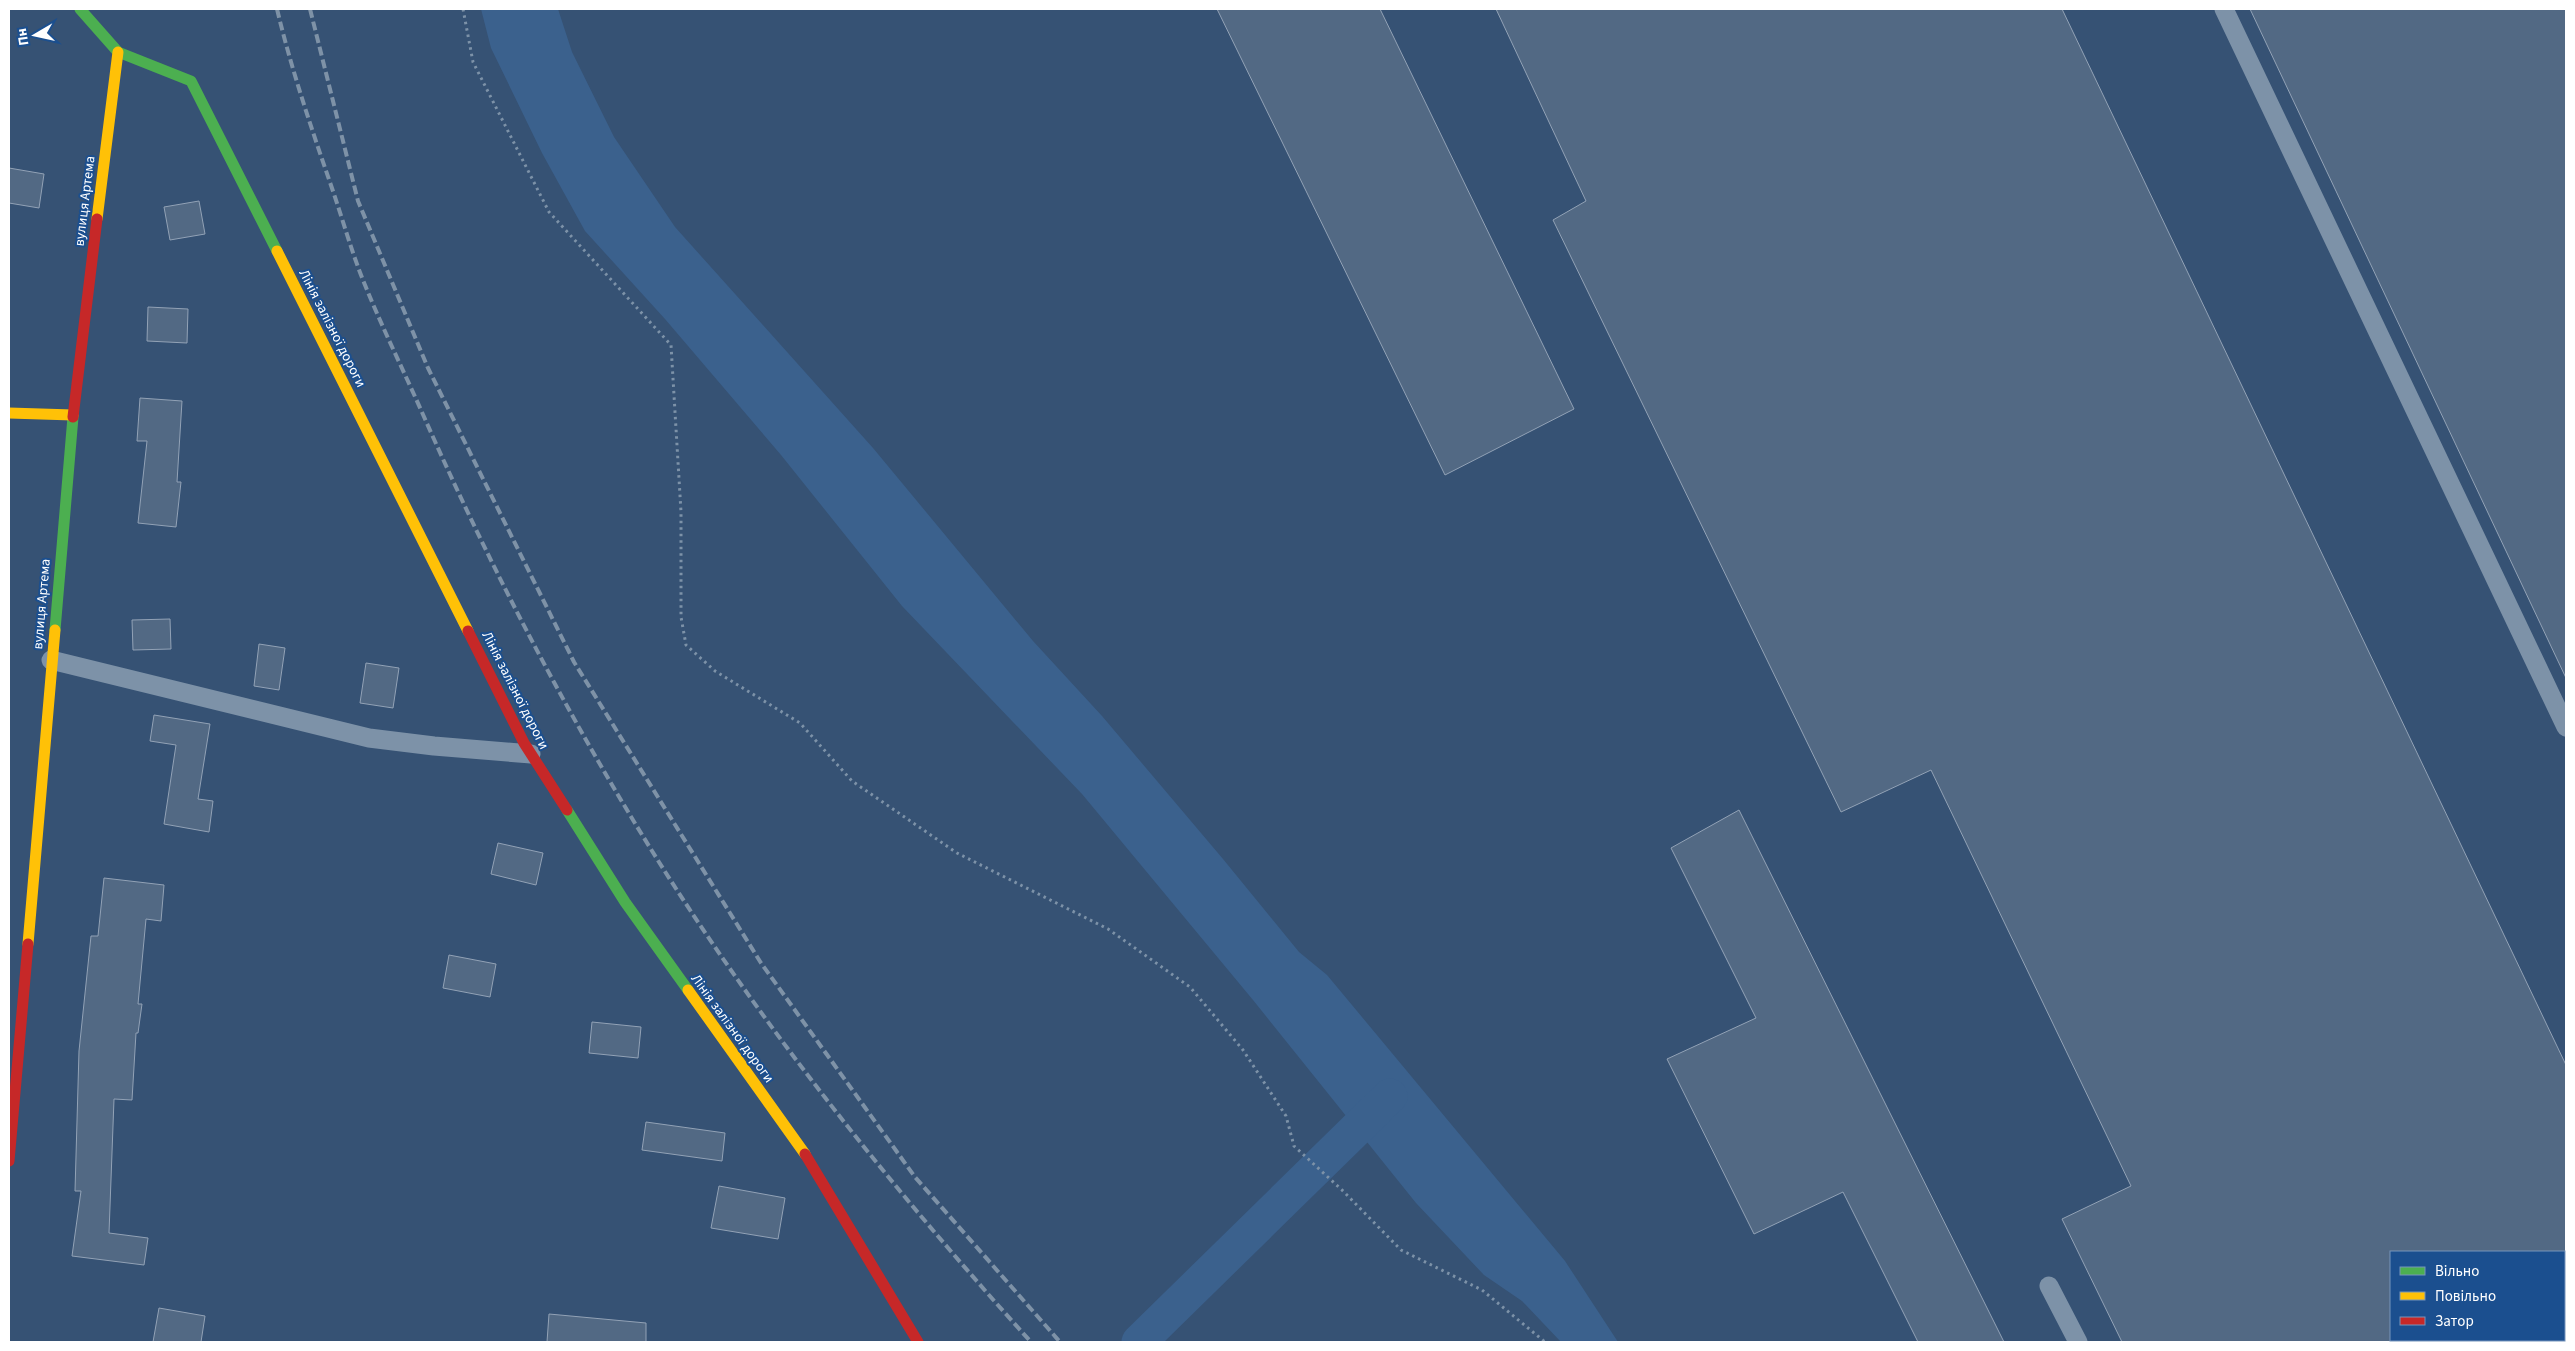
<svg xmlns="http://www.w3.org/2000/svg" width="2575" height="1351" viewBox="0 0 2575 1351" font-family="'Source Sans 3',sans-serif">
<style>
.water{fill:#3b618d}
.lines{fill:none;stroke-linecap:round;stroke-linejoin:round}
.canal{stroke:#3b618d;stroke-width:35}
.building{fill:#526984;stroke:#92a2b6}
.path{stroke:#7d92a8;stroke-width:3;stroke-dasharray:2.5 4;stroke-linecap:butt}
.lane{stroke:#7d92a8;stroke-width:19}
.fast{stroke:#4caf50;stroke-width:11}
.slow{stroke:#ffc107;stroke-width:11}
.jam{stroke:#c62828;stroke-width:11}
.rail{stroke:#7e92a7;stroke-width:4;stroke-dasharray:9 4;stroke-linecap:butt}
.labels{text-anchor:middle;stroke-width:4;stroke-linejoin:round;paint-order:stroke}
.street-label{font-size:14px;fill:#fff;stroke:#1b4f8f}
</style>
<rect width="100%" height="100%" fill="#365274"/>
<!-- water -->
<path class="water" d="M481,9h77l14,43 42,85 61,90 198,221 160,193 69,75 121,143 76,93 28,23 238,286 53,81h-57l-39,-41 -38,-26 -68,-72 -163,-203 -171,-206 -180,-188 -121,-151 -116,-136 -80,-88 -43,-78 -51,-105z"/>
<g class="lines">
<!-- canal -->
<path class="canal" d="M1139,1342l251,-246"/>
</g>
<!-- building -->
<g class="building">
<path d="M1217,9h163l194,400 -129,66z"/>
<path d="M1496,9h566l504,1056v187h-175v90h-269l-60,-123 69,-33 -200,-416 -90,42 -288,-592 33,-19z"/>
<path d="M2250,9h316v669z"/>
<path d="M9,168l35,6 -5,34 -30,-5z"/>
<path d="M199,201l6,33 -35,6 -6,-33z"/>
<path d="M148,307l40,2 -1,34 -40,-2z"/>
<path d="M140,398l42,3 -5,81h4l-5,45 -38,-4 9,-82h-10z"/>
<path d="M170,619l1,30 -38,1 -1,-30z"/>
<path d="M259,644l26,4 -6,42 -25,-4z"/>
<path d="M366,663l33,5 -6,40 -33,-5z"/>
<path d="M154,715l56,9 -12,75 15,2 -4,31 -45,-8 12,-79 -26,-4z"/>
<path d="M1739,810l265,532h-86l-75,-150 -89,42 -87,-175 89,-41 -85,-170z"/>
<path d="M498,843l45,10 -7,32 -45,-11z"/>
<path d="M104,878l60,7 -3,36 -15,-2 -8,85h4l-4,29h-2l-4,67 -18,-1 -5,134 39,5 -4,27 -72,-9 9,-65h-6l4,-140 12,-115h7z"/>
<path d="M449,955l47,9 -6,33 -47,-9z"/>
<path d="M592,1022l49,5 -3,31 -49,-5z"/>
<path d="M646,1122l79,11 -3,28 -80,-11z"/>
<path d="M719,1186l66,12 -7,41 -67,-11z"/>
<path d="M159,1308l46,8 -4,26h-48z"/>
<path d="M549,1314l97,9v19h-99z"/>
</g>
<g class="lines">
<!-- path -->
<path class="path" d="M463,9l10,53 76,150 122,133 10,167v105l5,28 29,26 85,52 52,58 105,72 151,76 82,58 53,63 43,66 8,30 48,44 59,60 81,40 63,52"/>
<!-- lane -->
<g class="lane">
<path d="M2224,9l342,718"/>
<path d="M51,660l318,78 65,8 97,8"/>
<path d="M2049,1286l29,56"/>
</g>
<!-- fast -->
<g class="fast">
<path d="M80,9l38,43 73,29 86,170"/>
<path d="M55,630l18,-213"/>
<path d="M567,810l58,92 63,88"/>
</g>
<!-- slow -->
<g class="slow">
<path d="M97,219l21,-167"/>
<path d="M277,251l191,380"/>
<path d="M9,413l64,2"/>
<path d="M28,944l27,-314"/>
<path d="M688,990l117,164"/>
</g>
<!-- jam -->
<g class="jam">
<path d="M73,417l24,-198"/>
<path d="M468,631l56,112 43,67"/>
<path d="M805,1154l113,188"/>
<path d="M9,1161l19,-217"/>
</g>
<!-- rail -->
<g class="rail">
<path d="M277,9c15,63 36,124 57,185 9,27 17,55 27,81 18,46 40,90 60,135 70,159 150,313 243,460 107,168 234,325 367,472"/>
<path d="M310,9l48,192 70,167 146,294 187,301 154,214 145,165"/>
</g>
</g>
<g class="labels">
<!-- street labels -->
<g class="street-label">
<text transform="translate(84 201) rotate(-83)" y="5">вулиця Артема</text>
<text transform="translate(333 328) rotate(63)" y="5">Лінія залізної дороги</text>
<text transform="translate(41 604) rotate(-85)" y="5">вулиця Артема</text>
<text transform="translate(516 690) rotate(63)" y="5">Лінія залізної дороги</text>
<text transform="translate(733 1028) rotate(54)" y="5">Лінія залізної дороги</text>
</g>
</g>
<!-- border -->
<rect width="2575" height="1351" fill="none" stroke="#ffffff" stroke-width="20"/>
<!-- legend -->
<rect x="2390" y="1251" width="175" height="90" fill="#1b4f8f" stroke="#7695bc"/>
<rect x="2400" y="1267" width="25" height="8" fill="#4caf50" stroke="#7695bc"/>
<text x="2435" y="1276" font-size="15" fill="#ffffff">Вільно</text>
<rect x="2400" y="1292" width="25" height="8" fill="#ffc107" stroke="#7695bc"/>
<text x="2435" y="1301" font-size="15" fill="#ffffff">Повільно</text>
<rect x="2400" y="1317" width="25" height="8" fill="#c62828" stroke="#7695bc"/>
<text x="2435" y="1326" font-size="15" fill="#ffffff">Затор</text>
<!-- north arrow -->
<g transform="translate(35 35) rotate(261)" stroke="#1b4f8f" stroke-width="4" paint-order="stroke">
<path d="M0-4L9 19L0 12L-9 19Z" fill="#ffffff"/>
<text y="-8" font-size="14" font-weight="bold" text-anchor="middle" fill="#ffffff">Пн</text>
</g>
</svg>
